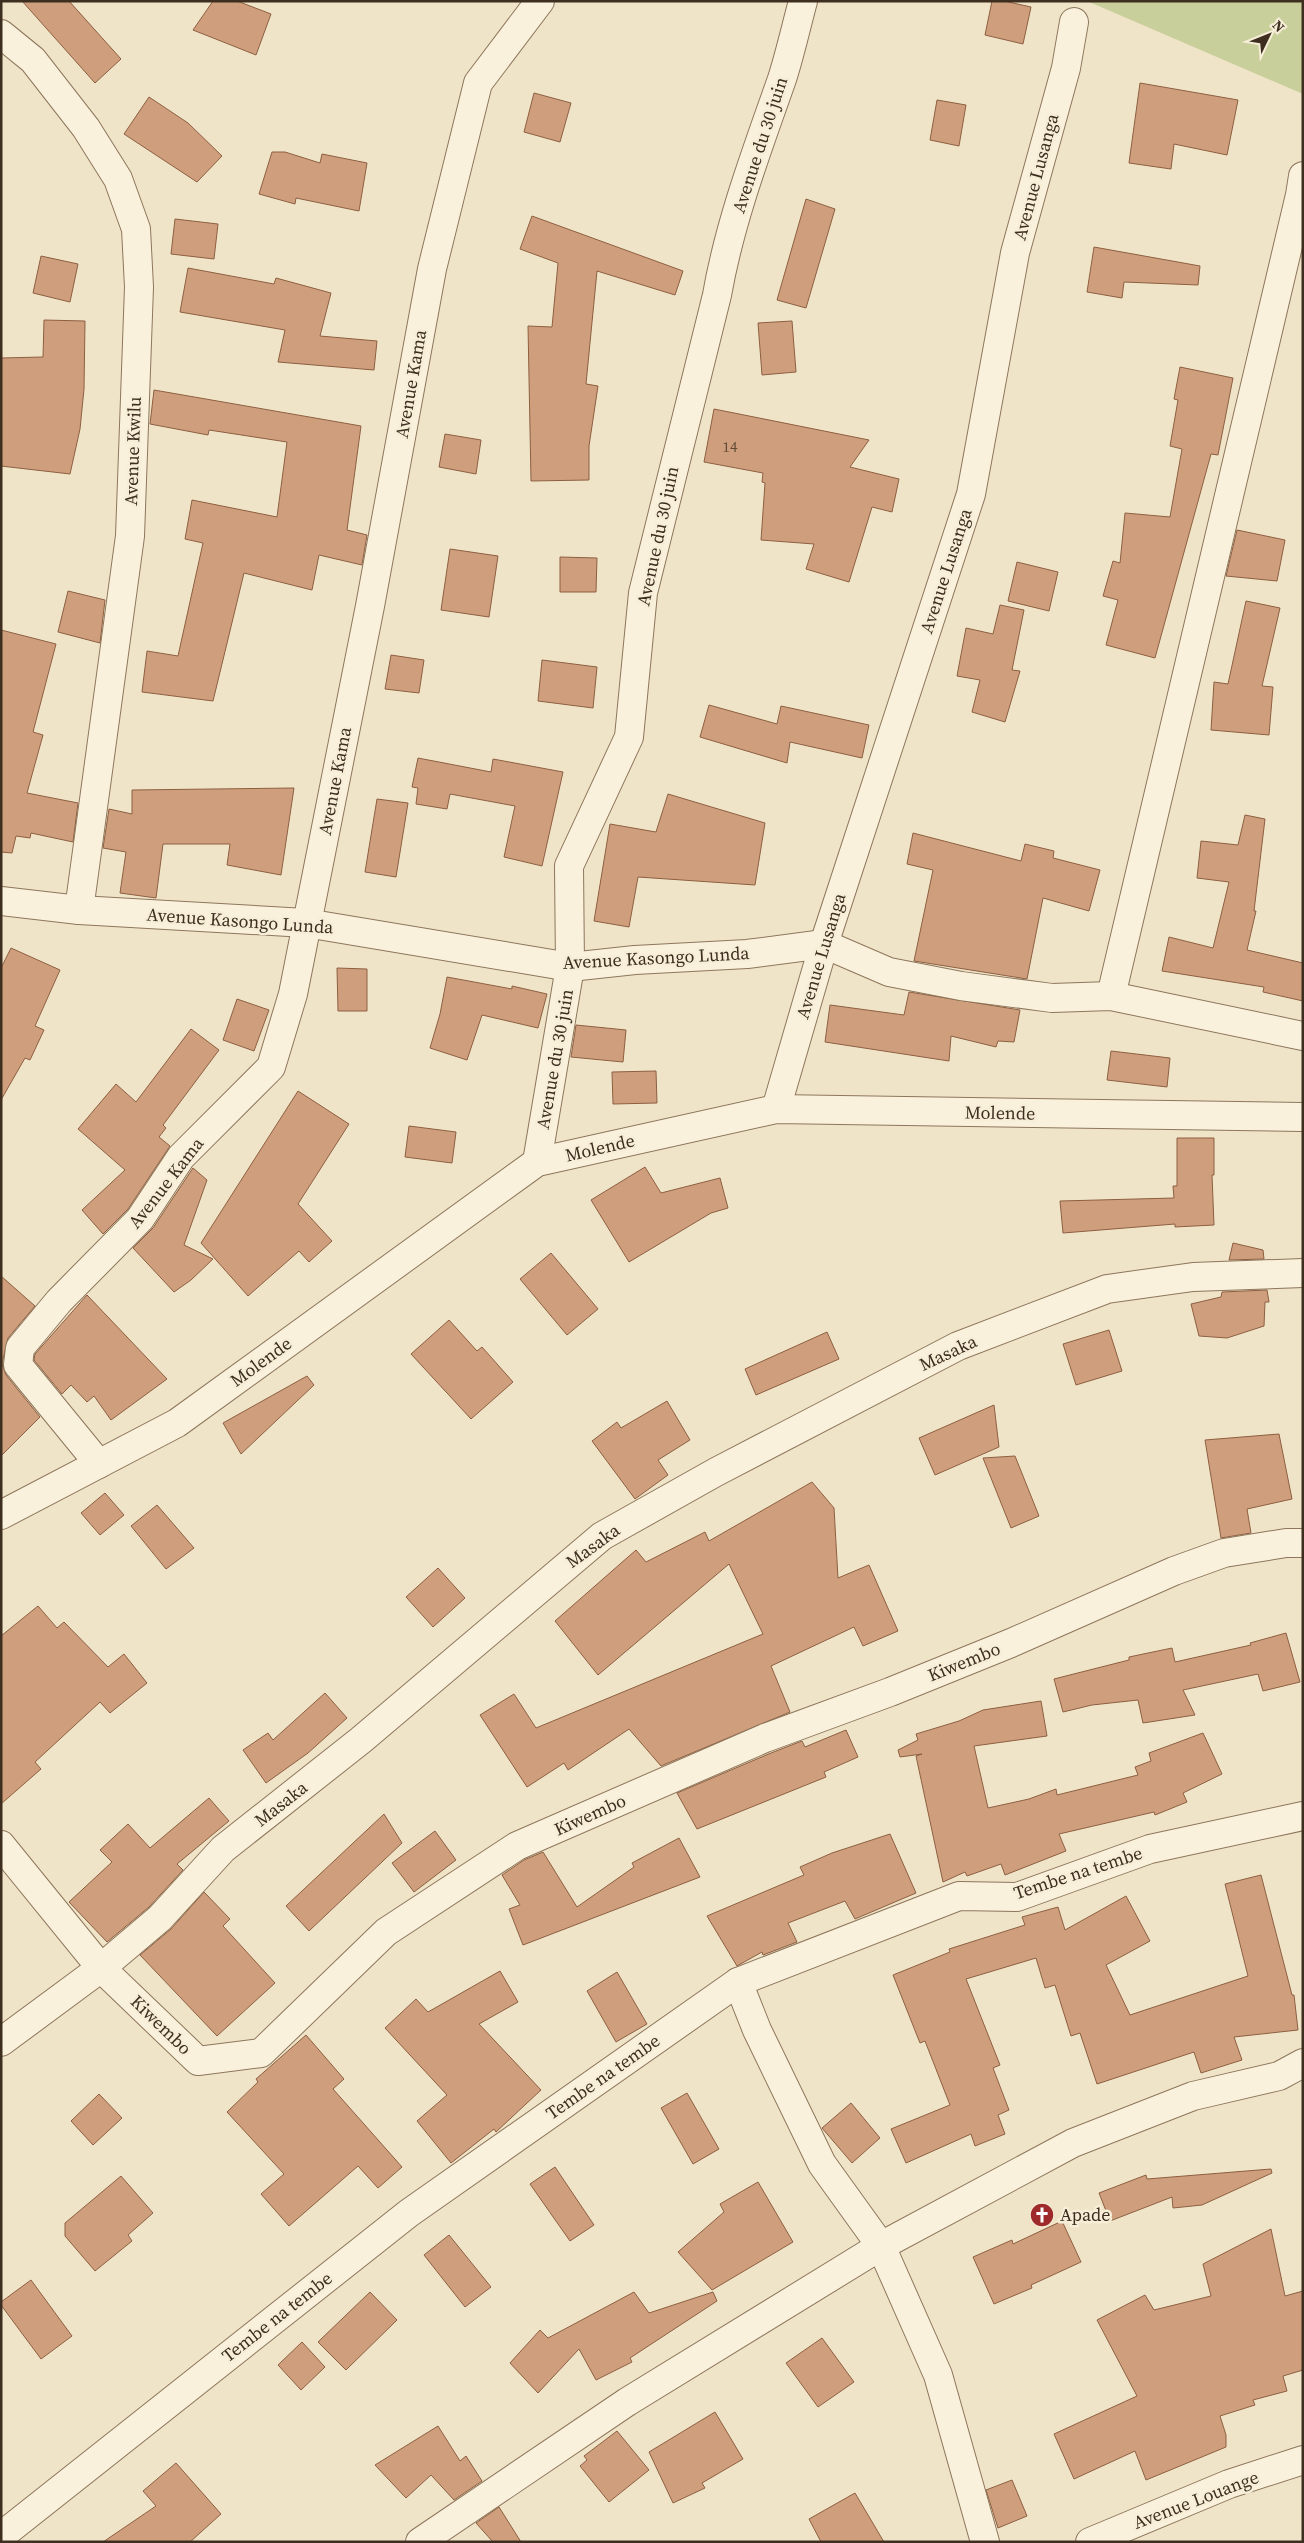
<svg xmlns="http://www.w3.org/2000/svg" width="1304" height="2543" viewBox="0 0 1304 2543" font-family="'Source Serif 4',serif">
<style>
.green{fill:#c9cf9b}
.building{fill:#cf9f7d;stroke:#8d5f41}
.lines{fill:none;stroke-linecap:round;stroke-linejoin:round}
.minor-casing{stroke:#8d765c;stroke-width:30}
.minor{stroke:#faf1dc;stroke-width:28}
.labels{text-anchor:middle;stroke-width:5;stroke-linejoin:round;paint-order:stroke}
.number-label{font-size:15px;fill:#624a37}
.street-label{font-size:18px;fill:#3d2e20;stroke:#f7eed8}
.poi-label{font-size:18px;fill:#3d2e20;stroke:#f7eed8;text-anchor:start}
</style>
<rect width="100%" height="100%" fill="#f0e4c8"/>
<!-- green -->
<path class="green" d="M1087,1h216v93z"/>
<!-- building -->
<g class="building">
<path d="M22,1h47l52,58 -26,24z"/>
<path d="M213,1h24l34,13 -15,41 -63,-25z"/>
<path d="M992,1h12l27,6 -8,37 -38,-9z"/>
<path d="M1140,83l98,17 -11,55 -53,-11 -3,25 -42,-6z"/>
<path d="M534,93l37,10 -11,39 -36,-10z"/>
<path d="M149,97l39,26 34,33 -25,26 -73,-48z"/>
<path d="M937,100l29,5 -7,41 -29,-6z"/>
<path d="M272,152h13l35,11 2,-9 45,9 -8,48 -63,-13 -1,6 -36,-10z"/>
<path d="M806,199l29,10 -29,99 -29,-8z"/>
<path d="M532,216l151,55 -8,24 -78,-24 -11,113 12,2 -9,60v34l-58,1 -3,-155 24,1 6,-64 -38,-14z"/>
<path d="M175,219l43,5 -4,35 -43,-5z"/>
<path d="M1094,247l106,19 -2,19 -74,-3 -2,16 -35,-6z"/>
<path d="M41,256l37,8 -8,38 -37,-9z"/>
<path d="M188,268l86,16 2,-6 55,15 -11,43 57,5 -3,29 -96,-8 7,-32 -105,-18z"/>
<path d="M44,320l41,1 -1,68 -4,40 -10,45 -69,-8v-108l42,-1z"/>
<path d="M792,321l4,51 -34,3 -4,-52z"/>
<path d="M1180,367l53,11 -15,77 -7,-1 -56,204 -49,-13 12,-45 -15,-4 10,-35 7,2 5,-50 45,4 12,-68 -12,-3 8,-46 -4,-1z"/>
<path d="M154,390l207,36 -14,104 20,5 -5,30 -43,-10 -7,35 -68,-17 -31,128 -71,-9 5,-41 31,5 25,-113 -18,-4 7,-39 85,17 10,-75 -78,-12 -1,5 -58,-11z"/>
<path d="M714,409l155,31 -19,27 49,12 -7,33 -20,-5 -23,75 -43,-13 8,-25 -53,-4 4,-57 -3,-1 1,-9 -59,-11z"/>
<path d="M445,434l36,6 -5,34 -37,-7z"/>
<path d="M1237,530l48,10 -8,41 -51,-5z"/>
<path d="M450,549l48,7 -9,61 -48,-7z"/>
<path d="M560,557l37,1 -1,34h-36z"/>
<path d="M1017,562l41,10 -9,39 -41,-10z"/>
<path d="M68,591l37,9 -5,43 -42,-11z"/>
<path d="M1246,601l34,7 -18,78 11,1 -4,48 -58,-5 3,-48 14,2z"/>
<path d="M1000,605l24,5 -12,60 8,1 -15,51 -33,-10 8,-32 -23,-4 9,-48 27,6z"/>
<path d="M1,630l55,14 -23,88 10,3 -16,58 51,10 -5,39 -42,-9 -1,5 -14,-2 -4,17 -11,-1z"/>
<path d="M391,655l33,5 -5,33 -34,-4z"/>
<path d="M542,660l55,7 -4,41 -55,-7z"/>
<path d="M709,705l68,19 4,-18 88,19 -7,33 -72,-16 -3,21 -87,-26z"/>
<path d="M418,758l73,14 2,-13 70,13 -21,94 -38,-9 11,-51 -65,-12 -3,15 -31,-5 2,-16 -6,-1z"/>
<path d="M294,788l-13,87 -54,-10 3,-21h-67l-7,54 -36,-5 6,-41 -23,-4 6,-39 23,5v-24z"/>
<path d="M668,794l97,29 -10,62 -117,-8 -9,50 -35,-6 16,-97 46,8z"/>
<path d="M377,799l31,4 -12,74 -31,-5z"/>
<path d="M1245,815l20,4 -11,92h2l-9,39 56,13v38l-40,-9 1,-5 -102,-16 7,-34 44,11 16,-66 -32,-4 4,-37 37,4z"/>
<path d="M913,833l108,28 4,-17 29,7 -1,7 47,12 -11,41 -46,-13 -16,81 -113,-18 19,-91 -26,-6z"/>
<path d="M11,948l49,22 -25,56 9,4 -14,30 -5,-2 -24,42v-132z"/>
<path d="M337,968l30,1v42h-29z"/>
<path d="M447,977l65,12v-3l35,8 -9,34 -56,-13 -15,45 -37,-12 10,-34z"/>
<path d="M909,992l111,18 -6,32 -16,-1 -2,6 -45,-11 -2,25 -124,-19 5,-37 74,10z"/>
<path d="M237,999l32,11 -15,41 -31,-11z"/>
<path d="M576,1025l50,5 -3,32 -52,-5z"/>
<path d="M191,1029l28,21 -56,75 3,3 -7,9 11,9 -42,63 -25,25 -21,-24 43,-40 -47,-41 38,-45 20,18z"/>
<path d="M1111,1051l59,7 -3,29 -60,-7z"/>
<path d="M656,1071l1,32 -44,1 -1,-32z"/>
<path d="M298,1091l51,33 -51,80 34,37 -23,21 -10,-11 -51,45 -47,-53z"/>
<path d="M409,1126l47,6 -4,31 -47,-6z"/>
<path d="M1177,1138h37v37h-2l2,50 -39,2v-3l-112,9 -3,-32 114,-3 -1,-12h4z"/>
<path d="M645,1167l16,26 59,-15 8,30 -17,5 -82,49 -38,-62z"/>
<path d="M193,1168l14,12 -23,65 29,14 -22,21 -17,12 -41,-44 20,-20z"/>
<path d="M1233,1243l30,7 1,9 -35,1z"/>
<path d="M551,1253l47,56 -31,26 -47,-56z"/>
<path d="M1,1276l34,30 -27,32 -6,26 4,11 34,42 -39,39z"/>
<path d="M1267,1290l2,12h-4l-1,24 -37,12 -28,-2 -8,-32 30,-7 1,-5z"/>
<path d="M87,1295l80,84 -56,41 -17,-24 -7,6 -16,-17 -9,9 -28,-34 1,-6z"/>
<path d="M449,1320l28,31 5,-4 31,35 -42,37 -60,-65z"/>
<path d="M1109,1330l13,41 -46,14 -13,-41z"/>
<path d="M827,1332l12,27 -83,36 -11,-26z"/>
<path d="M307,1376l7,9 -73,69 -18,-31z"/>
<path d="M667,1401l23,39 -32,20 10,15 -33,24 -43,-58 25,-19 4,6z"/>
<path d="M994,1405l5,42 -64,28 -16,-37z"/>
<path d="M1279,1434l13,65 -45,10 4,24 -30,5 -16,-98z"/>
<path d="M1015,1456l24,60 -28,12 -28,-70z"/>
<path d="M812,1482l22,26 4,70 31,-13 29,66 -35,15 -9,-19 -83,39 19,46 -129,54 -32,-37 -61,41 -4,-7 -37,24 -47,-72 34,-21 22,34 227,-94 -34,-70 -131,111 -43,-54 81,-71 10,12 59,-30 4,9z"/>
<path d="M105,1493l19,22 -24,20 -19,-22z"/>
<path d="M157,1505l37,43 -28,21 -35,-43z"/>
<path d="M438,1568l27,30 -32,29 -27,-30z"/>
<path d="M38,1606l19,22 7,-6 44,45 16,-13 23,29 -37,30 -10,-11 -65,60 6,7 -40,35v-168z"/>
<path d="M1286,1633l14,49 -37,9 -5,-17 -75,16 12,25 -52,8 -5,-23 -46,5 -29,7 -9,-33 75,-19v-3l43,-9 3,14 76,-17 -1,-2z"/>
<path d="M325,1693l22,25 -39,35 -42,30 -23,-33 25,-17 5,7z"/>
<path d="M1041,1701l6,35 -73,10 14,62 41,-9 27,-10 1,6 81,-20 -3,-8 16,-6 -2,-8 54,-20 19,41 -39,19 4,9 -32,13 -1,-3 -95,22 7,17 -61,24 -4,-11 -34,12 -2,-4 -22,10 -27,-126 6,-2 -22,3 -2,-7 20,-10 -2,-6 43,-13 24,-11z"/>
<path d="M846,1730l12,27 -34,15 2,5 -129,52 -20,-36 94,-40 31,-12 3,6z"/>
<path d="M209,1798l20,23 -52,43 6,6 -34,37 -42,35 -38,-40 43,-40 -12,-12 28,-26 22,24z"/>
<path d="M384,1814l18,29 -93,88 -23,-25z"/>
<path d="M435,1831l21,29 -42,32 -22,-29z"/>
<path d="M890,1834l26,59 -61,26 -10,-18 -57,22 9,19 -34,13 -1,-3 -25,14 -30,-50 97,-41 -4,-8 32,-14z"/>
<path d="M679,1838l21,39 -177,68 -14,-36 11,-4 -18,-30 22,-15 19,-8 34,55 57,-40 -2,-4z"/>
<path d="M1261,1875l31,120h2l4,35 -64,7 8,23 -41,13 -7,-21 -97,32 -17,-51 -9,3 -16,-51 -10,3 -9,-30 -70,21 34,86 -7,3 16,42 -11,5 7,19 -30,12 -4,-12 -65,29 -15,-34 59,-24 -25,-64 -5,2 -27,-68 57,-23 -1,-3 76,-24 -3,-8 36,-10 7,23 61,-34 24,45 -44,24 24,50 118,-39 -23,-92z"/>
<path d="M204,1892l26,27 -7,7 52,57 -58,53 -77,-81 31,-26z"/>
<path d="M500,1971l18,31 -39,22 62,66 -45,42 -2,-3 -43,34 -34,-42 30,-26 -62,-67 31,-29 12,13z"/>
<path d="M617,1972l30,52 -31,18 -29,-51z"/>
<path d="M306,2035l38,44 -11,10 69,78 -24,21 -20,-22 -69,60 -28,-32 23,-20 -57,-62 31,-30 -2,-3z"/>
<path d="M687,2093l32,56 -26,15 -32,-56z"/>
<path d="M99,2094l23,24 -29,27 -22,-24z"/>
<path d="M851,2103l29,35 -28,25 -30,-35z"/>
<path d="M555,2167l39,58 -24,16 -40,-57z"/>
<path d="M1271,2169l1,4 -70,32 -29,3 -1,-11 -62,24 -11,-28 47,-18 1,4z"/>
<path d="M121,2176l32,37 -25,22 4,6 -37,30 -30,-35v-13z"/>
<path d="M758,2182l35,60 -81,48 -34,-38 46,-40 -4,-8z"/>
<path d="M1062,2221l19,41 -50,23 1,3 -38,16 -21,-47 39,-17 1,4z"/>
<path d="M1271,2229l14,67 18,-5v79l-20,6 4,15 -34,9 2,5 -35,11 6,19v12l-80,33 -11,-29 -61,28 -20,-45 83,-38 -40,-76 48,-25 9,15 57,-14 -8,-32z"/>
<path d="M449,2235l42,52 -26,20 -41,-52z"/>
<path d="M31,2280l41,56 -31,23 -40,-54v-3z"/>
<path d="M370,2292l27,28 -51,50 -28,-28z"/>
<path d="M634,2292l15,21 64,-21 4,9 -87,57 2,4 -36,18 -17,-31 -41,44 -28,-30 30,-33 8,8z"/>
<path d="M822,2338l32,44 -36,25 -32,-44z"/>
<path d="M302,2342l23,25 -24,23 -23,-25z"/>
<path d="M715,2412l28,47 -41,24 3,5 -32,15 -24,-51z"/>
<path d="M438,2426l22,35 6,-5 16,25 -28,19 -23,-25 -25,23 -31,-33z"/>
<path d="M617,2431l32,39 -40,32 -29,-36 7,-6 -3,-4z"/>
<path d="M176,2463l45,51 -31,28h-87l53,-36 -13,-15z"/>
<path d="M1012,2480l15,36 -29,12 -12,-38z"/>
<path d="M855,2493l29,49h-63l-12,-23z"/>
<path d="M499,2507l22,35h-28l-17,-19z"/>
</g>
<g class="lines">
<!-- minor casing -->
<g class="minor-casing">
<g id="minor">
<path d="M1,34l32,26 53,68 32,51 18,50 3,58 -9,249 -51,374"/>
<path d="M1,901l78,9 227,13 264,44 65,-7 112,-6 77,-10 65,28 72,14 91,12 59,-2 192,40"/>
<path d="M1111,996l189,-801 3,-19"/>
<path d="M776,1109l48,-165 147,-450 44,-241 51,-185 8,-46"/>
<path d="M537,1162l33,-195 -1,-101 60,-129 14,-144 74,-298c13,-74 40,-145 65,-216 8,-25 14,-52 21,-78"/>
<path d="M99,1464l-81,-99 2,-17 39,-47 81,-82 41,-62 90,-90 22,-73 77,-388 62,-337 46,-186 62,-82"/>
<path d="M1,1515l176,-92 360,-261 239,-53 527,8"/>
<path d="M1,1845l100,123 97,93 63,-8 125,-121 131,-86 248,-108 125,-46 121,-49 163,-72 50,-18 62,-10h17"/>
<path d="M738,1982l19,48 65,134 59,82 57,129 47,167"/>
<path d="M1,2042l100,-74 59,-50 63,-69 138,-109 241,-204 114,-64 242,-126 149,-57 86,-12 110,-4"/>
<path d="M1,2536l408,-323 329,-231 221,-86 58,1 133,-48 153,-33"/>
<path d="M420,2542l207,-140 254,-156 192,-103 120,-47 86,-20 24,-13"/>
<path d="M1090,2542l139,-58 74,-24"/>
</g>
</g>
<!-- minor -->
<use href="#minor" class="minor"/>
</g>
<!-- icons -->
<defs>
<g id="church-disc" transform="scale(1.25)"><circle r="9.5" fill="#9e2a2b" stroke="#f7eed8"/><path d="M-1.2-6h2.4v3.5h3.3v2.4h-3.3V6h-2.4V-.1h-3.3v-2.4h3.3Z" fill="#fff"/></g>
</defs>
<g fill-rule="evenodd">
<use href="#church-disc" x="1042" y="2215"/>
</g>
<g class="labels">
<!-- number labels -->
<g class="number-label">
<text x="730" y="452">14</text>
</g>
<!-- street labels -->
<g class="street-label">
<text transform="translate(760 145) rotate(-72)" y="6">Avenue du 30 juin</text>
<text transform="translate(1036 177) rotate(-75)" y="6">Avenue Lusanga</text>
<text transform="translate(411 384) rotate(-80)" y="6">Avenue Kama</text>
<text transform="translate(133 451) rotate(-88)" y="6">Avenue Kwilu</text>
<text transform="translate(658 536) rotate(-78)" y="6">Avenue du 30 juin</text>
<text transform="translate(946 571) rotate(-72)" y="6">Avenue Lusanga</text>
<text transform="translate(335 781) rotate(-79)" y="6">Avenue Kama</text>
<text transform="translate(240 921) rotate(4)" y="6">Avenue Kasongo Lunda</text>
<text transform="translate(821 956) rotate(-73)" y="6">Avenue Lusanga</text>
<text transform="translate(656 958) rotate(-3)" y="6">Avenue Kasongo Lunda</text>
<text transform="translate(555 1059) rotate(-80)" y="6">Avenue du 30 juin</text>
<text transform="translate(1000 1113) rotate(1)" y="6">Molende</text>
<text transform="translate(600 1148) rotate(-13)" y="6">Molende</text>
<text transform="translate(166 1183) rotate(-52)" y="6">Avenue Kama</text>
<text transform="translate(948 1353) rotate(-25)" y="6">Masaka</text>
<text transform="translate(261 1362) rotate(-36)" y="6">Molende</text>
<text transform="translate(593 1546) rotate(-36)" y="6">Masaka</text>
<text transform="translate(964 1662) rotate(-22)" y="6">Kiwembo</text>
<text transform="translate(281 1804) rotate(-38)" y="6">Masaka</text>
<text transform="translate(590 1815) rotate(-24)" y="6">Kiwembo</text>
<text transform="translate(1078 1873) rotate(-18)" y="6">Tembe na tembe</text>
<text transform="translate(161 2025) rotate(44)" y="6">Kiwembo</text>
<text transform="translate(603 2077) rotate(-35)" y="6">Tembe na tembe</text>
<text transform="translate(277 2317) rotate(-38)" y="6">Tembe na tembe</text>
<text transform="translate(1196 2500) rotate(-21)" y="6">Avenue Louange</text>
</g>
<!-- poi labels -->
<g class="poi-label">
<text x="1060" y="2221">Apade</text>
</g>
</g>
<!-- border -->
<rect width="1304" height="2543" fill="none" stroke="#3d2e20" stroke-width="5"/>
<!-- north arrow -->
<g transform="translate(1269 35) rotate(47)" stroke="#f7eed8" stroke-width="4" paint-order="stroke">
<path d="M0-4L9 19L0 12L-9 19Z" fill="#3d2e20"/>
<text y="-8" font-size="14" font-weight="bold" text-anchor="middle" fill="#3d2e20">N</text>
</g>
</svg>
